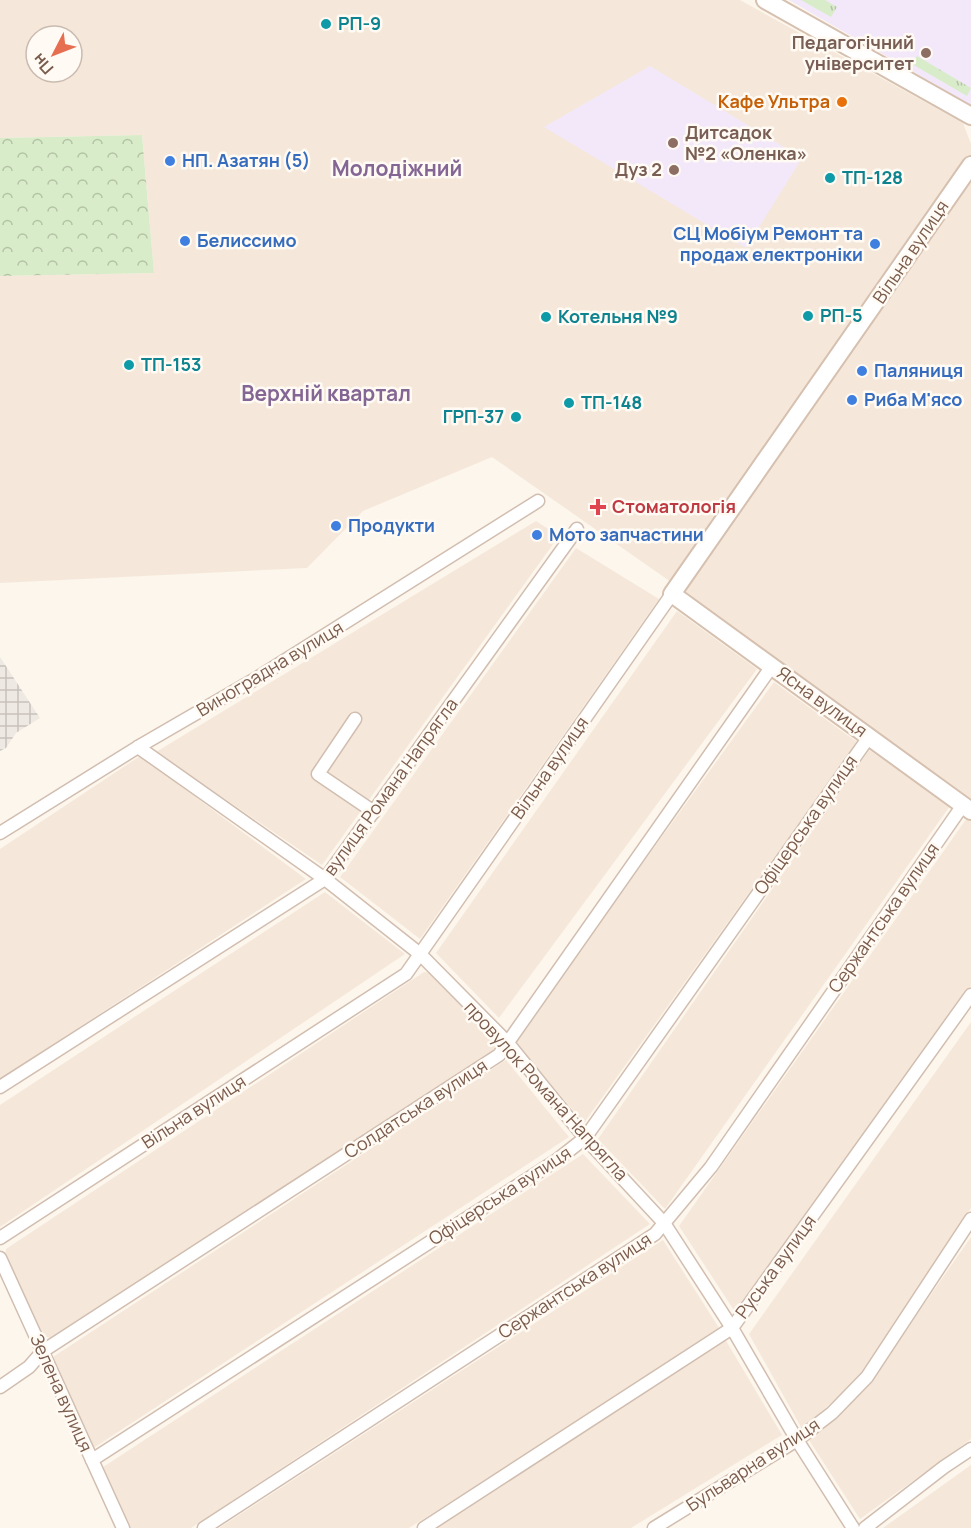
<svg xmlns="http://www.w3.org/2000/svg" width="971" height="1528" viewBox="0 0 971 1528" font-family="Manrope,sans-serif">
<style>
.residential{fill:#f5e8da;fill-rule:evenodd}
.industrial{fill:url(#industrial-grid)}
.education{fill:#f3e8fa}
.grass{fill:url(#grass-tufts)}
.forest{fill:url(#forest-crowns)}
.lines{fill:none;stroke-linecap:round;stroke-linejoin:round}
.street-casing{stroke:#d1beb0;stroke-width:15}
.secondary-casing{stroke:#d6c0b0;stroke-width:20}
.street{stroke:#fff;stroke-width:12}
.secondary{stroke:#fff;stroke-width:16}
.culture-dot{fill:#0f9aa8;stroke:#fffaf3;stroke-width:2}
.education-dot{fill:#8d6e63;stroke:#fffaf3;stroke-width:2}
.food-dot{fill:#e8710a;stroke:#fffaf3;stroke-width:2}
.shop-dot{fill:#3f7fe0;stroke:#fffaf3;stroke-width:2}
.health-dot{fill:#e0444e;stroke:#fffaf3;stroke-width:2}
.labels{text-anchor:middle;stroke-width:5;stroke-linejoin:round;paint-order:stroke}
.culture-label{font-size:18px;font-weight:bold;fill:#0d838f;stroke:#fffaf3;text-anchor:start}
.education-label{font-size:18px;font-weight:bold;fill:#785e54;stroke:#fffaf3;text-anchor:end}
.food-label{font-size:18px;font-weight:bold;fill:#c56008;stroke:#fffaf3;text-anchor:end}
.shop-label{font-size:18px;font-weight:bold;fill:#366cbe;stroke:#fffaf3;text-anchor:start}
.street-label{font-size:18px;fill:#7a5c4d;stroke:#fffaf3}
.health-label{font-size:18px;font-weight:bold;fill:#be3a42;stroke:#fffaf3;text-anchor:start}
.quarter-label{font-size:21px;font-weight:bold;fill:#846695;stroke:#fffaf3}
</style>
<defs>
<pattern id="industrial-grid" width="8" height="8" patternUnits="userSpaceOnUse" patternTransform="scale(1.5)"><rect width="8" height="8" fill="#efe9e4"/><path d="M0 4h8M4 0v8" fill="none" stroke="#c7c0bb"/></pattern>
<pattern id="grass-tufts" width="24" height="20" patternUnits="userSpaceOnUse" patternTransform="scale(1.5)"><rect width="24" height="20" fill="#d8ecc9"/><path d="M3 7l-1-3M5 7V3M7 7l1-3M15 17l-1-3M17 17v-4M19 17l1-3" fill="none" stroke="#b4c2a5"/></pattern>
<pattern id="forest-crowns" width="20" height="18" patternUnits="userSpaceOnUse" patternTransform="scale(1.5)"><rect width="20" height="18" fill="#d8ecc9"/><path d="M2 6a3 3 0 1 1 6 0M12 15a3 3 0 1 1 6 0" fill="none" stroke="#b4c2a5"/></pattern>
</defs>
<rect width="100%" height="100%" fill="#fdf6ec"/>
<!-- residential -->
<g class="residential">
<path d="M0,0h740l223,123 8,21v14l-300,424 -179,-125 -129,54 -56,57 -307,15v-307l154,-3 -12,-138 -142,3zM36,36h36v36h-36z"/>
<path d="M971,178v622l-291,-208z"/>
<path d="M536,521l23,15 -237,329 -166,-113z"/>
<path d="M576,548l83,51 -239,340 -80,-62z"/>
<path d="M677,611l80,58 -258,349 -63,-65z"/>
<path d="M774,682l83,60 -273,381 -70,-82z"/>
<path d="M869,750l81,56 -285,403 -67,-70z"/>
<path d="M140,756l166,123 -306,200v-230z"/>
<path d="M967,818l4,3v165l-234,329 -58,-89z"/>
<path d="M325,892l80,62 -405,273v-122z"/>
<path d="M424,972l7,1 67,69 -1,9 -447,287 -10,-3 -35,-78 1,-8z"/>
<path d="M971,1022v186l-111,169 -58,52 -53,-95z"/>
<path d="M506,1060l63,77 -477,312 -39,-92z"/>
<path d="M583,1154l67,70 -459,304h-62l-29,-59z"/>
<path d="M971,1237v202l-111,80 -51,-79 63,-61z"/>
<path d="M663,1240l58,91 -312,197h-190z"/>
<path d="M725,1339l57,96 -151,93h-194z"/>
<path d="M971,1465v63h-88z"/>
</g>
<!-- industrial -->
<path class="industrial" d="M0,657l40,61 -24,15 -10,15 -6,3z"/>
<!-- education -->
<g class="education">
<path d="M789,0h182v105z"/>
<path d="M650,66l152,92 -56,90 -202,-121z"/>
</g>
<!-- grass -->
<g class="grass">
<path d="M801,0h24l12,7 -6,10z"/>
<path d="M917,56l54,32 -4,8 -55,-32z"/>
</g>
<!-- forest -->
<path class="forest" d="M142,135l12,138 -154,3v-138z"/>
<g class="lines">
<!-- street casing -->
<g class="street-casing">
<g id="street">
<path d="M355,719l-37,55 56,38"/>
<path d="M138,747l187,132 95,75 87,88 78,96 79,85 68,105 65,112 56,88"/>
<path d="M0,833l138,-86 119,-69 281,-177"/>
<path d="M0,1087l325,-208 252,-350"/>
<path d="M0,1238l406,-264 266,-380"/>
<path d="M0,1258l123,270"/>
<path d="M0,1387l29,-20 14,-16 456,-296 273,-389"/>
<path d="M92,1460l465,-300 28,-22 284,-401"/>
<path d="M204,1528l451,-294 56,-67 252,-362"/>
<path d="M424,1528l308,-200 239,-333"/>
<path d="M654,1528l143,-88 35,-27 35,-36 104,-158"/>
<path d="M865,1528l79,-61 27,-18"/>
</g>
</g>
<!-- secondary casing -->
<g class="secondary-casing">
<g id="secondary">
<path d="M765,0l206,116"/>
<path d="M971,165l-299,429 299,217"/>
</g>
</g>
<!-- street -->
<use href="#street" class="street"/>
<!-- secondary -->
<use href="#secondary" class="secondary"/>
</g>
<!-- markers -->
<g class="culture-dot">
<circle cx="326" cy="24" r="6"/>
<circle cx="830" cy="178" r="6"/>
<circle cx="808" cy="316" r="6"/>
<circle cx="546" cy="317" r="6"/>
<circle cx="129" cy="365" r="6"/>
<circle cx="569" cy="403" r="6"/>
<circle cx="516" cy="417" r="6"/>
</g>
<g class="education-dot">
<circle cx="926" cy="53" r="6"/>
<circle cx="673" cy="143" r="6"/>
<circle cx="674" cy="170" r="6"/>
</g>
<circle class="food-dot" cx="842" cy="102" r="6"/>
<g class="shop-dot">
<circle cx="170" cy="161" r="6"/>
<circle cx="185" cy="241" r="6"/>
<circle cx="875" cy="244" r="6"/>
<circle cx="862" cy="371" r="6"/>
<circle cx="852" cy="400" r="6"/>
<circle cx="336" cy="526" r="6"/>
<circle cx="537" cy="535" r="6"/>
</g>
<path class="health-dot" d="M595 498h6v6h6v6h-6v6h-6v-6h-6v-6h6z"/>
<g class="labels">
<!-- culture labels -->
<g class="culture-label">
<text x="338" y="30">РП-9</text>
<text x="842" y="184">ТП-128</text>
<text x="820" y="322">РП-5</text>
<text x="558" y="323">Котельня №9</text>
<text x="141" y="371">ТП-153</text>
<text x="581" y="409">ТП-148</text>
<text x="504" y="423" text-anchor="end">ГРП-37</text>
</g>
<!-- education labels -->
<g class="education-label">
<text x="914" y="49">Педагогічний<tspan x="914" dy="21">університет</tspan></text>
<text x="685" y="139" text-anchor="start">Дитсадок<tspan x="685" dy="21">№2 «Оленка»</tspan></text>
<text x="662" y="176">Дуз 2</text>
</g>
<!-- food labels -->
<g class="food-label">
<text x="830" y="108">Кафе Ультра</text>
</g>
<!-- shop labels -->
<g class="shop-label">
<text x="182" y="167">НП. Азатян (5)</text>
<text x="863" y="240" text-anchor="end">СЦ Мобіум Ремонт та<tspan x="863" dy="21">продаж електроніки</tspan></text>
<text x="197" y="247">Белиссимо</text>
<text x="874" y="377">Паляниця</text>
<text x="864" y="406">Риба М'ясо</text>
<text x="348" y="532">Продукти</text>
<text x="549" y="541">Мото запчастини</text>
</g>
<!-- street labels -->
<g class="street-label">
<text transform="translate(911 252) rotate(-56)" y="6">Вільна вулиця</text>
<text transform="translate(270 669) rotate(-31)" y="6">Виноградна вулиця</text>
<text transform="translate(822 702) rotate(36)" y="6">Ясна вулиця</text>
<text transform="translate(550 768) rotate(-55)" y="6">Вільна вулиця</text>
<text transform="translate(391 787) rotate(-54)" y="6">вулиця Романа Напрягла</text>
<text transform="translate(806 825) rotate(-55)" y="6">Офіцерська вулиця</text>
<text transform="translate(884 918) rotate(-55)" y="6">Сержантська вулиця</text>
<text transform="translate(546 1091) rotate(48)" y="6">провулок Романа Напрягла</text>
<text transform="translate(416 1109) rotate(-33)" y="6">Солдатська вулиця</text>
<text transform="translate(194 1112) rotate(-33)" y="6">Вільна вулиця</text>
<text transform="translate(500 1196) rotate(-33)" y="6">Офіцерська вулиця</text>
<text transform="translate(776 1267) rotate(-54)" y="6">Руська вулиця</text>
<text transform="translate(575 1286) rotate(-33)" y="6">Сержантська вулиця</text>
<text transform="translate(61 1393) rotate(66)" y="6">Зелена вулиця</text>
<text transform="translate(753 1465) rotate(-33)" y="6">Бульварна вулиця</text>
</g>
<!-- health labels -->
<g class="health-label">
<text x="612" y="513">Стоматологія</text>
</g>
<!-- quarter labels -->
<g class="quarter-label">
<text x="397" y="176">Молодіжний</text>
<text x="326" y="401">Верхній квартал</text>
</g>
</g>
<!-- north arrow -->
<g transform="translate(54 54) rotate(228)"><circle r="28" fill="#fffaf3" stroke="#cabbb1" stroke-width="1.5"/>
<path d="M0-4.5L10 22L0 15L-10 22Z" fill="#e76f51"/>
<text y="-9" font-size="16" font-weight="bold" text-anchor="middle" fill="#7a5c4d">Пн</text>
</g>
</svg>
